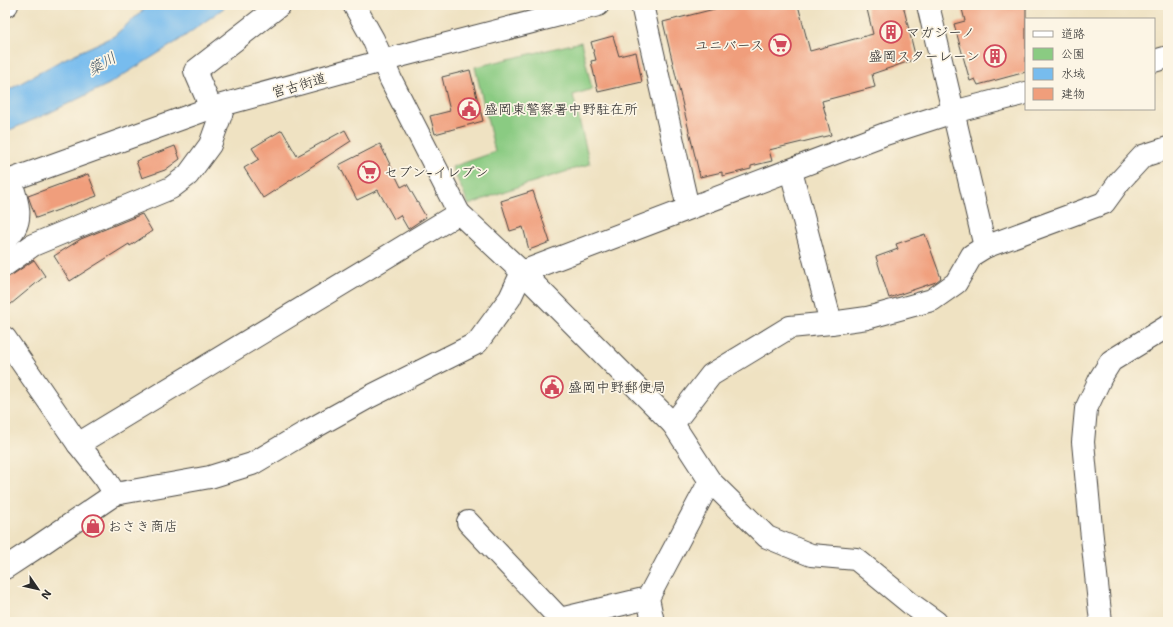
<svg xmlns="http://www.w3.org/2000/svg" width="1173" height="627" viewBox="0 0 1173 627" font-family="'Shantell Sans','Klee One',sans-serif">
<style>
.green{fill:#8acb82;stroke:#5a7b56}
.water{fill:#77bcee;stroke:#51748c}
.building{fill:#f09e7b}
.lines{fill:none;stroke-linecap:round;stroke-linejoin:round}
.minor-casing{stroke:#484642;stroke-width:24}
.highway-casing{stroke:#484642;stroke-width:24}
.minor{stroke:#fff;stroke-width:22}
.highway{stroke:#fff;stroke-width:22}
.labels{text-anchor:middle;stroke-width:3.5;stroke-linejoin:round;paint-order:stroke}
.poi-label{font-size:14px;fill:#2b2b2b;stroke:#fcf5e5;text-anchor:start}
.street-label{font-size:14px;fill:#2b2b2b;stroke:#fcf5e5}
.water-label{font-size:15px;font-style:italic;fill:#425666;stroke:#fcf5e5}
</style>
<rect width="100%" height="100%" fill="#fcf5e5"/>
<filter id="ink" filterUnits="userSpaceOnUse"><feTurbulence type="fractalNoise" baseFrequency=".025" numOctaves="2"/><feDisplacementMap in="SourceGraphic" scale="8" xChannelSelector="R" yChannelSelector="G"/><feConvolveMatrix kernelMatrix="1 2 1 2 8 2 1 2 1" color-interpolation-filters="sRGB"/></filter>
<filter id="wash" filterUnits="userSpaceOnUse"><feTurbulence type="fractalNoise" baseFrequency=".012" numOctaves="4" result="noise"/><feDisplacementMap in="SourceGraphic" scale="16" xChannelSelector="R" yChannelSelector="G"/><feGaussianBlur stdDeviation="0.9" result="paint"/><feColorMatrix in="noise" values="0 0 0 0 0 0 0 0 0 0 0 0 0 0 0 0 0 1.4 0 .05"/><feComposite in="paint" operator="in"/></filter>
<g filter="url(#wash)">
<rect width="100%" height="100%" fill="#efe2c2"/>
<!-- green -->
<path class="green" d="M581,42l11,47 -19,6 17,69 -85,27 -36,14 -17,-38 43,-15 -20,-85z"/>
<!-- water -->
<path class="water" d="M149,5h79l-50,36 -69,43 -60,29 -44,19v-40l55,-31 54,-25z"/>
<g id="blocks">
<!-- building -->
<g class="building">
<path d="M730,5h68l12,46 63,-17 -7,-29h37l13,54 -44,15 3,13 -53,14 9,34 -62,15 3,11 -21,5v3l-29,7v-4l-22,5 -37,-155z"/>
<path d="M961,5h65v67l-48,13 -3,-6 -5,2 -16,-57 11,-3z"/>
<path d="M613,36l6,20 17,-4 6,30 -44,10 -7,-31 5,-1 -5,-18z"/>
<path d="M470,70l13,51 -48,13 -5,-18 20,-5 -8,-34z"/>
<path d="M282,130l15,26 48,-26 6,11 -88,57 -19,-30 15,-9 -7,-11z"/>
<path d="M380,144l21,43 6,-3 19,33 -18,12 -8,-14 -6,4 -16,-29 -21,10 -18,-35z"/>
<path d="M175,146l5,13 -15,11 -23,8 -6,-17z"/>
<path d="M88,174l9,22 -61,22 -8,-22z"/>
<path d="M533,191l17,51 -21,8 -6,-23 -13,4 -9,-30z"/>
<path d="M142,214l10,17 -22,15 -1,-2 -59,37 -16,-25 27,-17z"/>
<path d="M925,234l16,44 -5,4 -47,16 -13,-41 22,-8 -2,-5z"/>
<path d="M34,260l11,16 -40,33v-31l7,-3z"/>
</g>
</g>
</g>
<g filter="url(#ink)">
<use href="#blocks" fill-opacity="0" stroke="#484642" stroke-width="1"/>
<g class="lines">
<!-- minor casing -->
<g class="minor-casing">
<g id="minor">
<path d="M354,5l19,34 18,41 68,133 63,59 151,152 37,57 57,56 44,18 45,4 55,45 25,18"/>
<path d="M642,5l46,203"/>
<path d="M928,5l57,242"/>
<path d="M5,6l2,-1"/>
<path d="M1154,61l14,-4"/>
<path d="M211,108l-16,-37 85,-66"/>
<path d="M791,171l40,152"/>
<path d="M5,239c21,-15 13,-38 5,-59"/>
<path d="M5,265l28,-20 138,-57 17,-13 22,-30 14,-39"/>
<path d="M5,338l73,106 27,34 10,16 -78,53 -32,21"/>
<path d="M673,424l38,-49 79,-48 41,-4 36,-5 65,-18 24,-17 16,-28 13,-8 119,-44 16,-22 23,-25 25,-8"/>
<path d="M78,444l381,-231"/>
<path d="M115,494l95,-17 42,-13 54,-32 63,-35 108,-54 33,-45 12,-26 363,-138 68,-22 73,-19"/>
<path d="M468,522l92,97"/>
<path d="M557,622l3,-3 88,-21"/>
<path d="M653,622l-5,-24 62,-117"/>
<path d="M1101,622l-10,-94 -8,-86 3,-33 15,-32 10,-16 57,-35"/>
</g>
</g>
<!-- highway casing -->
<g class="highway-casing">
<path id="highway" d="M5,182l206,-74 193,-53 194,-50"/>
</g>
<!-- minor -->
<use href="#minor" class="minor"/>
<!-- highway -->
<use href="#highway" class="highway"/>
</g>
</g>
<!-- icons -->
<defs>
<g id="building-ring" transform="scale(1.15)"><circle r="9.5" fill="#fcf5e5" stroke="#d1495b" stroke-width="1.5"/><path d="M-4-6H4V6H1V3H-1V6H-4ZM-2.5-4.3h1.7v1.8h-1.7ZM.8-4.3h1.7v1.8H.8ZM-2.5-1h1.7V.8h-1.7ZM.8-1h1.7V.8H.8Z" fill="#d1495b"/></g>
<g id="supermarket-ring" transform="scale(1.15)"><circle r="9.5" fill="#fcf5e5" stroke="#d1495b" stroke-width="1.5"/><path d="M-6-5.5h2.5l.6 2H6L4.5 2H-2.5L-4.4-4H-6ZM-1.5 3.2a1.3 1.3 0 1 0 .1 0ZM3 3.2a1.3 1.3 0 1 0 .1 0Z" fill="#d1495b"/></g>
<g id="civic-ring" transform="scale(1.15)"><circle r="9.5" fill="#fcf5e5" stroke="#d1495b" stroke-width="1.5"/><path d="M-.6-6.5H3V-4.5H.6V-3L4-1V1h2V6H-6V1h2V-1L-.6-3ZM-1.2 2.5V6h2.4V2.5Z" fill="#d1495b"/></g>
<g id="shop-ring" transform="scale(1.15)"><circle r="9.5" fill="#fcf5e5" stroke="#d1495b" stroke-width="1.5"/><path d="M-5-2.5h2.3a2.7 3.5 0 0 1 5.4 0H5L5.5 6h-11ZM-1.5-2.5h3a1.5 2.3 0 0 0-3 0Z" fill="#d1495b"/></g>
</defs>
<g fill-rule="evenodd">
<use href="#building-ring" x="891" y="32"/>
<use href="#supermarket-ring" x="780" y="45"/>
<use href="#building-ring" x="995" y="56"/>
<use href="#civic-ring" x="469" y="109"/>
<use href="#supermarket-ring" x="369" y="172"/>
<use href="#civic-ring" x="552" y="387"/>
<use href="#shop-ring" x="93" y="526"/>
</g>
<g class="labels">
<!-- poi labels -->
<g class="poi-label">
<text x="906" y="37">マガジーノ</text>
<text x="764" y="50" text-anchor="end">ユニバース</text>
<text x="980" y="61" text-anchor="end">盛岡スターレーン</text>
<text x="484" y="114">盛岡東警察署中野駐在所</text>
<text x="384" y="177">セブン-イレブン</text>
<text x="568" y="392">盛岡中野郵便局</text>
<text x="108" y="531">おさき商店</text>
</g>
<!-- street labels -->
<g class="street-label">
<text transform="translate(299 85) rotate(-16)" y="5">宮古街道</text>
</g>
<!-- water labels -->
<g class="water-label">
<text transform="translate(102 64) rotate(-30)" y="5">簗川</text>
</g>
</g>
<!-- margin -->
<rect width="1173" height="627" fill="none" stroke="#fcf5e5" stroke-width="20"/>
<!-- legend -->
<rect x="1025" y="18" width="130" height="92" fill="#fcf5e5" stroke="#a8a49b"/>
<rect x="1033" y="31" width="20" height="6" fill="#ffffff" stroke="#a8a49b"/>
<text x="1061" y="38" font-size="12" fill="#2b2b2b">道路</text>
<rect x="1033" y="48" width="20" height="12" fill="#8acb82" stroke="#a8a49b"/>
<text x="1061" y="58" font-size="12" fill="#2b2b2b">公園</text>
<rect x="1033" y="68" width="20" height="12" fill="#77bcee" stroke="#a8a49b"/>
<text x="1061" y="78" font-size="12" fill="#2b2b2b">水域</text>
<rect x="1033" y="88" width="20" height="12" fill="#f09e7b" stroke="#a8a49b"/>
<text x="1061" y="98" font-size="12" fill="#2b2b2b">建物</text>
<!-- north arrow -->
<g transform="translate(38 589) rotate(124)" stroke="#fcf5e5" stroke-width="3" paint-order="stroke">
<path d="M0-3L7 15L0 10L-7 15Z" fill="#2b2b2b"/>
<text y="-6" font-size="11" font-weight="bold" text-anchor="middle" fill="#2b2b2b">N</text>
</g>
</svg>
